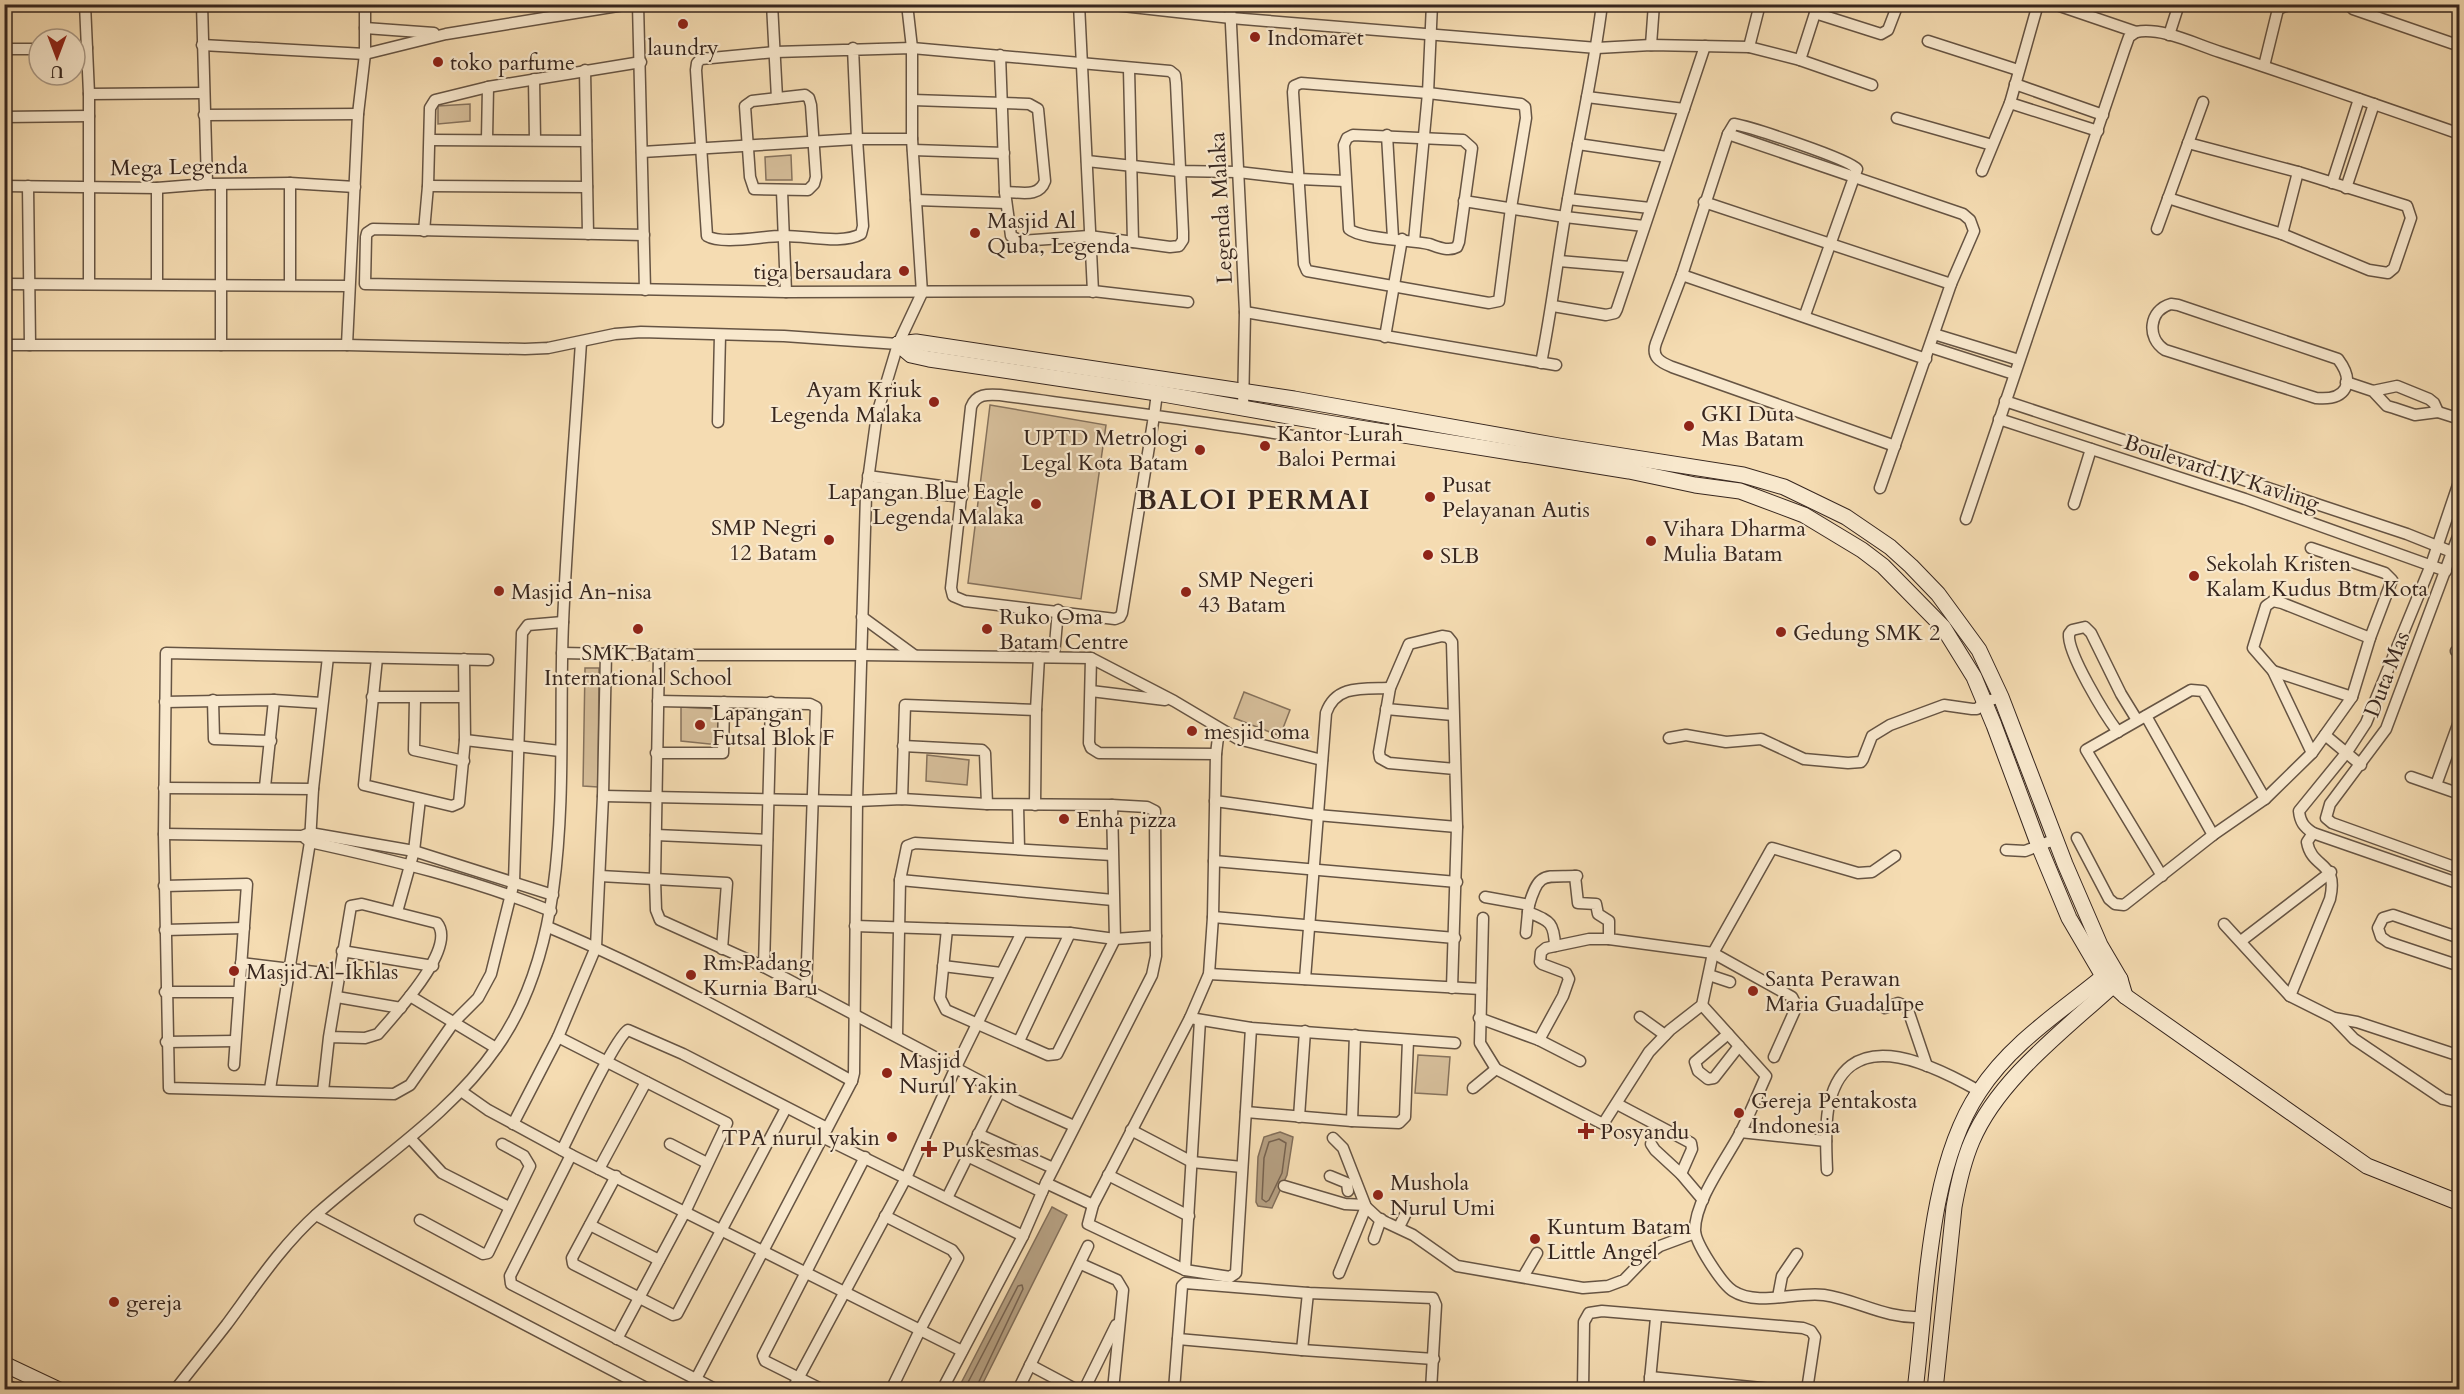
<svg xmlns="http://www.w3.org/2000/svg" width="2464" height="1394" viewBox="0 0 2464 1394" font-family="Cardo,serif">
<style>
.green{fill:#d5bd99;stroke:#86725c;stroke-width:1.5}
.water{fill:#b49e80;stroke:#826e59;stroke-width:1.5}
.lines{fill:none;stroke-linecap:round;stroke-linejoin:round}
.shore{stroke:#76624f;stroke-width:1.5}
.street-casing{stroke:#665443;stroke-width:13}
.secondary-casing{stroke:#37261e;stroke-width:17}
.street{stroke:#f8e8cd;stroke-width:10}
.secondary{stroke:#f8e8cd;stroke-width:15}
.poi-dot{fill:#8f2418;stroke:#f8e8cd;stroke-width:2}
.labels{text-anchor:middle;stroke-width:4.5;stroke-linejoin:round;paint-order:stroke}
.poi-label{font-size:22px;fill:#37261e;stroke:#f8e8cd;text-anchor:start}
.street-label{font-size:22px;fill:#37261e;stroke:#f8e8cd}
.district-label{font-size:28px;font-weight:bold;letter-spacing:1.5px;fill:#37261e;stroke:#f8e8cd}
</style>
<rect width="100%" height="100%" fill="#f5dcb2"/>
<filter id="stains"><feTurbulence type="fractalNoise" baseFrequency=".00333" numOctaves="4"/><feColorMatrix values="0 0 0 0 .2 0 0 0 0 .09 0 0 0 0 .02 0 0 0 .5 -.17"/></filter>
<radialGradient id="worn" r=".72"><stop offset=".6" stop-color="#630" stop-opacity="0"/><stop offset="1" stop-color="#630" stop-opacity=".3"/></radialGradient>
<!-- green -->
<g class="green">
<path d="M470,104v17l-32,3v-18z"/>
<path d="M791,155l1,25h-26l-1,-23z"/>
<path d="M990,405l116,20 -25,174 -113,-16z"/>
<path d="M585,668h14l-1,119 -15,-1z"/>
<path d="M1244,692l46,18 -10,26 -46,-18z"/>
<path d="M681,707l38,2v36l-38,-4z"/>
<path d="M927,755l42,5 -2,25 -41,-4z"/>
<path d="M1418,1055l32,2 -3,38 -32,-2z"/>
</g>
<!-- water -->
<g class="water">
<path d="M1280,1132l13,5 -6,38 -15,33 -14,-2 -2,-4 2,-45 6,-20z"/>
<path d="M1052,1207l15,8 -87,174h-22z"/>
</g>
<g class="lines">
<!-- shore -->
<g class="shore">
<path d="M1279,1139l7,4 -4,30 -13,27 -3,2 -4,-3 2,-41 5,-16z"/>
<path d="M964,1390l54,-104 4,-1 1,4 -48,101"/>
</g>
<!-- street casing -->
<g class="street-casing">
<g id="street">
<path d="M85,4l4,90v190"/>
<path d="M202,4l5,180"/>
<path d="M638,4l7,286"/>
<path d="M772,4l5,94"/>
<path d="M1079,4l14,288"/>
<path d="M1105,4l126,14 366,30 54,-3 98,2 51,13 72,25"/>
<path d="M1230,4l15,308 -2,97"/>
<path d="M2054,4l82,28c26,-5 59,12 84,20 80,26 160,54 240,82"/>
<path d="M2348,4l5,5 107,37"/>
<path d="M2278,9l13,-5"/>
<path d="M1815,13l66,21 7,-4 10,-26"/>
<path d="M365,28l69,5"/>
<path d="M2169,35l10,-31"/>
<path d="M1928,41l90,29"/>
<path d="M202,45l163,9 81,-20 184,-30"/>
<path d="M1651,45l3,-41"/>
<path d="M1749,47l11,-43"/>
<path d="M75,48h12"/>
<path d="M853,48l4,91 6,87 -2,8c-19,11 -56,1 -79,2 -19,0 -60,9 -75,0l-11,-166 1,-7 4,-4 74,-7 137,-4 258,23 5,4 1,8 7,149v8l-4,6 -9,1 -81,-11 -68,5 -10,-5 -6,-44 -5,-137"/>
<path d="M4,49h35"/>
<path d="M1800,60l18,-56"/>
<path d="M2264,66l14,-57 -3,-5"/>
<path d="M1129,69l4,173"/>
<path d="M585,70l3,164"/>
<path d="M534,79l1,61"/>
<path d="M1301,83l127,10 93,11 4,3 1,11 -15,90 -12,93 -10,2 -182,-32 -3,-7 -11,-172 1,-6z"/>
<path d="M2015,84l88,31"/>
<path d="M89,94l114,-1"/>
<path d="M805,95l4,3 2,7 5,72 -2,7 -6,6 -54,-1 -4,-12 -5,-71 7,-5z"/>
<path d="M1587,97l97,12"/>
<path d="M913,100l116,4 9,5 7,72c-6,17 -24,11 -40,11"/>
<path d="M2010,103l88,28"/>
<path d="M204,115l154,-1"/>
<path d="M4,117l85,-1"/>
<path d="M1897,118l95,27"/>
<path d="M1728,134l235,80 7,6 4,11 -23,53 -71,204"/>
<path d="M1353,135l110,5 9,8 -13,94 -2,5c-9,5 -19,0 -28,-3 -18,-4 -69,-5 -80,-15l-5,-84 3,-7z"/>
<path d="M1387,135l6,103"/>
<path d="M487,139l1,-52"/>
<path d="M430,140l156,1"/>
<path d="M1578,144l89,13"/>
<path d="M913,150l91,3"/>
<path d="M642,152l215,-13h55"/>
<path d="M1087,161l92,10 59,1 61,7 46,2"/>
<path d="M1982,171l28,-68 28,-99"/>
<path d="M290,183v101"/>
<path d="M2332,183l27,-84"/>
<path d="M4,186l153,2 50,-4 83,-1 65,4"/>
<path d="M28,186l2,159"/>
<path d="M428,186l159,1"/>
<path d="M157,188v96"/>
<path d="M2346,188l28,-84"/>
<path d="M782,191l4,101"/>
<path d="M2168,198l114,36 87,36 19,3 6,-5 17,-50 -4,-12 -109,-34 -110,-29"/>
<path d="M1568,199l82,9"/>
<path d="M916,200l90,3"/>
<path d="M1464,201l101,16 79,9"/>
<path d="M1704,202l247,82"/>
<path d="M2157,229l46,-127"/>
<path d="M424,231l4,-45 2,-78 5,-8 53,-13 153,-25"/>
<path d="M2282,234l16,-62"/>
<path d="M644,235l-271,-6 -6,4 -1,4 -1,47 421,8 307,-1 95,11"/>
<path d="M1414,241l14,-148 4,-89"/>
<path d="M1559,261l71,6"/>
<path d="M1682,275l244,84"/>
<path d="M4,284l345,2"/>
<path d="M2171,304l7,1 160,54c18,24 8,42 -22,39l-151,-48c-19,-12 -16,-40 6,-46z"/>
<path d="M1553,306l53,9 9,-2 2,-4 88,-263"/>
<path d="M1245,312l311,53"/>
<path d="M1805,315l52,-146c-8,-10 -106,-42 -123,-45l-6,10 -46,141 -26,68c-5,14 4,19 16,24l223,79"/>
<path d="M1934,334l85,26"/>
<path d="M1385,337l17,-98"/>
<path d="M4,345h343l178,4 23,-1 67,-14 26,-2 143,4 114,8"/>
<path d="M221,345v-160"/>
<path d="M347,345l11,-231 7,-60v-50"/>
<path d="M1930,347l84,27"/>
<path d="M1541,363c11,-54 17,-109 27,-164 11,-65 26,-129 34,-195"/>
<path d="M2346,382l27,9 14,15 7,2 21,7 23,-3 -4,-9 -5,-4 -32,-13 -24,5"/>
<path d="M1157,393l-3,23 -32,197 -2,4 -5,2 -150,-18 -12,-5 -2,-8 20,-181c5,-13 16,-13 29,-12 98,13 195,25 293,41"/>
<path d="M2005,401l402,133 45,18"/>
<path d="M2438,412l22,7"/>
<path d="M1999,419l246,80 201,72"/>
<path d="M718,422l2,-87"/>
<path d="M868,476l95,13"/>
<path d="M2460,479l-29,86 -65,158 -19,29 -48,59c1,11 5,16 14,22l147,51"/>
<path d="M867,486l95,11"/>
<path d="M2074,504l17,-55"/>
<path d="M1966,519l159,-471 4,-11 7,-5"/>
<path d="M2460,531l-74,198 -56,75 -4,14 6,5 128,46"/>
<path d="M862,617l52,38"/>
<path d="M2456,651l4,1"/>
<path d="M562,653l97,2h201l231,3 83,43 64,38 84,21"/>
<path d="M659,655l-4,224 1,31 4,10 104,47 254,134 56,25"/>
<path d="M1054,656l4,-46"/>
<path d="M377,658l-13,127 88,21 7,-3 6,-63 -1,-81"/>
<path d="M1091,658l-2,85 2,5 8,5 117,1"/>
<path d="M488,660l-322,-7 -2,181 5,254 225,6 16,-9 44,-63 24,-24 13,-24 23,-92 8,-249 6,-8 35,-3"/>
<path d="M2273,671l79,26"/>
<path d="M1091,691l74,9"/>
<path d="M372,697h91"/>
<path d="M415,699l-1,51 50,11"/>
<path d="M213,700l1,39 57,2"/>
<path d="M658,701l152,3 6,3 -10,284"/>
<path d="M165,702l109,-2 48,3"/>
<path d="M1386,709l67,6"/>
<path d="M2146,716l67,119"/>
<path d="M1219,729l-3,25 -3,163 -4,57 -19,44 -97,187 -5,19 97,46 45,7 6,-4 15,-245"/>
<path d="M2118,732c-13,-17 -51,-79 -49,-98l3,-4 13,-3 6,6 30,61 16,26"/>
<path d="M2325,735l36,30"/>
<path d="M1669,738l17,-3 40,7 35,-3 43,20 44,4 13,-1 2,-3 9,-23 18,-11 54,-20 28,4h5l7,-7 17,-5"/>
<path d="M465,740l95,11"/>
<path d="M903,746l79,4 3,3 2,51"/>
<path d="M656,753h67l1,-51"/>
<path d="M2312,753l-39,-82 -20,-23 13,-42 7,-5 9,2 88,35"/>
<path d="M2411,777l49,17"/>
<path d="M2436,785l24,-66"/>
<path d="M265,787l9,-87"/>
<path d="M164,788l149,1"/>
<path d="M603,796l254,5 45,-2 85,5 125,1 35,2 8,4 1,145 -4,19 -106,208 -23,53 -81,154"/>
<path d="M902,799l3,-94 131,5"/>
<path d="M1215,801l102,14 140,12"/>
<path d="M1018,805l1,44"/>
<path d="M1035,805l1,-95 3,-53"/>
<path d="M164,834l138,2 8,-3 104,18 139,44"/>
<path d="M656,835l111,5"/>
<path d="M305,838l5,4c82,18 162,37 241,69"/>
<path d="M2077,838l32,61 6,5 9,1 89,-70 52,-36 47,-46 40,-56 18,-59 22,-58 -7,-7 -74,-25"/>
<path d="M2006,850l19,1 31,-12"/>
<path d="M1214,861l243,21"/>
<path d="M600,876l127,7 -5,66"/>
<path d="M1575,876l3,27 18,1 2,10 11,7v18l104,14 79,44 4,8 -1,5 -21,47"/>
<path d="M2162,876l-76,-126 105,-60 12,1 62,108"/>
<path d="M900,880l213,20"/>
<path d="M164,886l83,-2 -13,181"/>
<path d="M1485,897l44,8 -1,7"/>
<path d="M1529,905c10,-34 15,-28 48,-29"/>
<path d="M397,912l17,-61 6,-52"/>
<path d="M1213,917l242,21"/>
<path d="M1483,918l-3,125 16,26 107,55 46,-72 21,-22 32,-25 11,-52 59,-105 86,25 14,-1 23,-16"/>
<path d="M2224,924l66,72 44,22 23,4 103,34"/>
<path d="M855,926l215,7 45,6 41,-3"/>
<path d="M548,927c105,44 204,98 304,154"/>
<path d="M947,929l-7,69 6,12 102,45 9,-1 58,-115 -3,-134"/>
<path d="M165,930l79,-2"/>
<path d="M1526,933l2,-21c21,9 26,9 27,34"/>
<path d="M2460,938l-67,-23 -10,3 -5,10 3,9 7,5 72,24"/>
<path d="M2241,941l90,-69"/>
<path d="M342,951l91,15"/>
<path d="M241,963l99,12"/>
<path d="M943,966l58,7"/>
<path d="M764,967l7,-265"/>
<path d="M1209,974l272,15"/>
<path d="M1709,975l21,7"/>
<path d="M1305,979l21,-266c10,-29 38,-24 64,-25"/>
<path d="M1452,988l5,-161 -5,-185 -4,-5 -6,-1 -33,8 -19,44 -11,64 1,6 9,5 66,6"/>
<path d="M165,992h73"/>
<path d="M410,996l86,52"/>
<path d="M2290,996l40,-97c9,-39 -18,-29 -23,-57l6,-9"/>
<path d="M337,997l64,11"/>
<path d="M1702,1005l64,71c-9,20 -17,40 -27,59 -14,26 -44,66 -44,95 0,13 27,54 38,61 25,16 64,0 91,4 34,5 61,24 98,22"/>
<path d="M1885,1008l13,-5 9,4 20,59"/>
<path d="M1640,1017l25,18"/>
<path d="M1190,1018l61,10 204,15"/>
<path d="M1479,1018l60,22 41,21"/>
<path d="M2334,1018l20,21 89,60 17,4"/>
<path d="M1728,1034l-33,28 3,9 10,8 6,-1 25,-32"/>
<path d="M897,1035l3,-155 7,-34 8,-3 197,12"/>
<path d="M558,1037l169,86 -42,89 -68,127"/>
<path d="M1539,1040l24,-44 6,-17 -3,-6 -24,-9 -2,-2 1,-10 5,-4 43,-9h20"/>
<path d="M1019,1041l51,-108"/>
<path d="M166,1042l69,-1"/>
<path d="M1473,1088l23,-19"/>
<path d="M270,1089l40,-247 3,-53 15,-132"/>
<path d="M323,1091l6,-54 22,-131 11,-2 75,19c21,25 -43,92 -59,111l-13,4 -36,-1"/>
<path d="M461,1091l27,19 83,45 391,196"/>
<path d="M1617,1104l74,39 1,6 -11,25"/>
<path d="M1246,1112l106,9 47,2 6,-6 3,-77"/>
<path d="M1299,1117l6,-86"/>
<path d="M1352,1121l3,-86"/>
<path d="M513,1124l45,-87 38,-90 7,-151 3,-143"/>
<path d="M1131,1130l61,32 50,5"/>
<path d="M1740,1132l86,9"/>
<path d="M978,1134l75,34"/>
<path d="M822,1137l201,99"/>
<path d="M410,1138l32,35 67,34"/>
<path d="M1333,1138l10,10 23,59 13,12 34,16 44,31 126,22 25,-2 16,-6 26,-27 10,-7 35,-13"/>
<path d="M670,1144l37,19"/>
<path d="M1651,1144l4,6 26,24 22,26"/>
<path d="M562,1150c10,-20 53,-112 66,-120l55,24 144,74"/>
<path d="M571,1155l-61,121 1,8 206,106"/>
<path d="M967,1156l75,36"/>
<path d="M599,1169l47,-87"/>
<path d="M1827,1170c-1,-20 -2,-40 1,-60 16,-89 100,-48 151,-19"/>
<path d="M1108,1175l81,41"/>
<path d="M616,1176l-44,82 1,6 100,51 4,-1 109,-206"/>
<path d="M1330,1176l17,7 1,8"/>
<path d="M1046,1183l47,22"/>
<path d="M1284,1186l61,18 20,1"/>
<path d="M947,1198l53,-107"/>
<path d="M316,1215l334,175"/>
<path d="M885,1216l67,34 6,8 -38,72 -29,60"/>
<path d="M420,1220l63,34 5,-1 42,-87 -6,-10 -22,-12"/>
<path d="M590,1225l69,35"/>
<path d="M1399,1227l9,-18"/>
<path d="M1374,1239l7,-20"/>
<path d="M1081,1264l36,16 6,10 -10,100"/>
<path d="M1185,1270l15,-250"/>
<path d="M1339,1273l27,-66"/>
<path d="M1523,1277l14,-24"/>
<path d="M1778,1297l4,-21 15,-22"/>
<path d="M1178,1339l124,11 132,9"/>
<path d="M1302,1350l6,-57"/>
<path d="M1030,1365l47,25"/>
<path d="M1650,1377l133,13"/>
<path d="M696,1379l156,-298 2,-8 3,-272 9,-306 11,-81 21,-70 24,-51 -10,-154v-91l-5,-44"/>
<path d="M175,1390c17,-22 35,-44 52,-66 28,-38 55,-79 91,-111 61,-54 132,-98 179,-166 81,-115 60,-289 66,-424 4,-94 12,-187 18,-281"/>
<path d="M792,1390l114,-212 50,-111 66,-135"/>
<path d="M823,1390l-58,-29 -2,-5 102,-199"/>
<path d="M1018,1390l70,-144"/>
<path d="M1084,1390l32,-65"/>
<path d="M1174,1390l8,-104 3,-3 123,10 125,5 3,7 -5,85"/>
<path d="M1583,1390l1,-68 5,-9 13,-2 201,17 8,3 4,6 -8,53"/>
<path d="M1649,1390l7,-72"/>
</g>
</g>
<!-- secondary casing -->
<g class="secondary-casing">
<g id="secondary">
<path d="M898,344l13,11 18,4 228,34 171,30 301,48 66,14 45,6 64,24 58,35 21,16 60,61 31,50 20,48 45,121 30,72 34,58 22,20 242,170 93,37"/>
<path d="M898,344l18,-2 378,57 265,47 184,29 41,12 62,30 44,30 21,19 27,28 41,56 22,47 64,167 35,81 20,34 5,17"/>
<path d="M4,1364l55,26"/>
<path d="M4,1386l8,4"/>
<path d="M1915,1390c12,-92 12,-220 64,-298 33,-51 86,-83 131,-121"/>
<path d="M1935,1390l19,-183c4,-22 9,-45 18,-66 27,-64 98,-115 148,-162"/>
</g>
</g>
<!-- street -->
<use href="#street" class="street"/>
<!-- secondary -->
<use href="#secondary" class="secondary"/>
</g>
<!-- markers -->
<g class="poi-dot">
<circle cx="683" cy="24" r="6"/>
<circle cx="1255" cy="37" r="6"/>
<circle cx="438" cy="62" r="6"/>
<circle cx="975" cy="233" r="6"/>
<circle cx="904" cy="271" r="6"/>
<circle cx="934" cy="402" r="6"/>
<circle cx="1689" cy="426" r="6"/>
<circle cx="1265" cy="446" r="6"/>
<circle cx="1200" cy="450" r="6"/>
<circle cx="1430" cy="497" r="6"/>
<circle cx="1036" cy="504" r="6"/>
<circle cx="829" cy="540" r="6"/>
<circle cx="1651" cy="541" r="6"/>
<circle cx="1428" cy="555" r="6"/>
<circle cx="2194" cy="576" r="6"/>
<circle cx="499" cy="591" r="6"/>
<circle cx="1186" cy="592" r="6"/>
<circle cx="638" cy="629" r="6"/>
<circle cx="987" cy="629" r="6"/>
<circle cx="1781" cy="632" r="6"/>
<circle cx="700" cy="725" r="6"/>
<circle cx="1192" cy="731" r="6"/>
<circle cx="1064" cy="819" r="6"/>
<circle cx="234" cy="971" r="6"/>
<circle cx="691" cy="975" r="6"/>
<circle cx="1753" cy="991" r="6"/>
<circle cx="887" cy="1073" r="6"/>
<circle cx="1739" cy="1113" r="6"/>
<path d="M1583 1122h6v6h6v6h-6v6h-6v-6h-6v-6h6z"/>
<circle cx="892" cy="1137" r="6"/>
<path d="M926 1140h6v6h6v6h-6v6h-6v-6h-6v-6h6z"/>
<circle cx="1378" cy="1195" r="6"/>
<circle cx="1535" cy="1239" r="6"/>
<circle cx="114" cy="1302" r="6"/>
</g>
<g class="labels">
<!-- poi labels -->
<g class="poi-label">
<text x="1267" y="45">Indomaret</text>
<text x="683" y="55" text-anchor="middle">laundry</text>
<text x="450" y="70">toko parfume</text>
<text x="987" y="228">Masjid Al<tspan x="987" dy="25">Quba, Legenda</tspan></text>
<text x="892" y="279" text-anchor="end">tiga bersaudara</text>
<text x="922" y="397" text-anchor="end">Ayam Kriuk<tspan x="922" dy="25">Legenda Malaka</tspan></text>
<text x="1701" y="421">GKI Duta<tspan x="1701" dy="25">Mas Batam</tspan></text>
<text x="1277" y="441">Kantor Lurah<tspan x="1277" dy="25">Baloi Permai</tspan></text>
<text x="1188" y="445" text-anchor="end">UPTD Metrologi<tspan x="1188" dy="25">Legal Kota Batam</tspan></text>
<text x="1442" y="492">Pusat<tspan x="1442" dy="25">Pelayanan Autis</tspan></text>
<text x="1024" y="499" text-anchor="end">Lapangan Blue Eagle<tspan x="1024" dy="25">Legenda Malaka</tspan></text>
<text x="817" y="535" text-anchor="end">SMP Negri<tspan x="817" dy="25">12 Batam</tspan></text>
<text x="1663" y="536">Vihara Dharma<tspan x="1663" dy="25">Mulia Batam</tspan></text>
<text x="1440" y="563">SLB</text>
<text x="2206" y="571">Sekolah Kristen<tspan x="2206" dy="25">Kalam Kudus Btm Kota</tspan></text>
<text x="1198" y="587">SMP Negeri<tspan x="1198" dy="25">43 Batam</tspan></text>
<text x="511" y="599">Masjid An-nisa</text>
<text x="999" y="624">Ruko Oma<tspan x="999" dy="25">Batam Centre</tspan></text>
<text x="1793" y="640">Gedung SMK 2</text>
<text x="638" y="660" text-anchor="middle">SMK Batam<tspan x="638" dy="25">International School</tspan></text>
<text x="712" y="720">Lapangan<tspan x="712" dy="25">Futsal Blok F</tspan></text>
<text x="1204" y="739">mesjid oma</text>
<text x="1076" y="827">Enha pizza</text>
<text x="703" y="970">Rm.Padang<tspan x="703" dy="25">Kurnia Baru</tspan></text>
<text x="246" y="979">Masjid Al-Ikhlas</text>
<text x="1765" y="986">Santa Perawan<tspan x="1765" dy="25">Maria Guadalupe</tspan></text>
<text x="899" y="1068">Masjid<tspan x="899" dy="25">Nurul Yakin</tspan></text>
<text x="1751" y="1108">Gereja Pentakosta<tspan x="1751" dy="25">Indonesia</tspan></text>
<text x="1600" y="1139">Posyandu</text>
<text x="880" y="1145" text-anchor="end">TPA nurul yakin</text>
<text x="942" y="1157">Puskesmas</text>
<text x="1390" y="1190">Mushola<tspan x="1390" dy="25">Nurul Umi</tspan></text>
<text x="1547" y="1234">Kuntum Batam<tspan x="1547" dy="25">Little Angel</tspan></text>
<text x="126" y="1310">gereja</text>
</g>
<!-- street labels -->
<g class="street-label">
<text transform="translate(179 166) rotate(-1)" y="8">Mega Legenda</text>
<text transform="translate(1220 208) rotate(-93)" y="8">Legenda Malaka</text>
<text transform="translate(2222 472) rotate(18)" y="8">Boulevard IV Kavling</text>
<text transform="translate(2386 674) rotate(-69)" y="8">Duta Mas</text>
</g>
<!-- district labels -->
<g class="district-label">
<text x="1254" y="509">BALOI PERMAI</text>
</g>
</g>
<!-- margin -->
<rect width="2464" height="1394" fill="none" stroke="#f5dcb2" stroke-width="24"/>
<rect x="6" y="6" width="2452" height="1382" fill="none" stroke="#37261e" stroke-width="3"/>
<rect x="12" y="12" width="2440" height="1370" fill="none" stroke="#37261e" stroke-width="1.5"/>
<!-- north arrow -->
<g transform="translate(57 57) rotate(180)"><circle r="28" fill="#f8e8cd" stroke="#ab9a87" stroke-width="1.5"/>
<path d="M0-4.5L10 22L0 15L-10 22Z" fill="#8f2418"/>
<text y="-9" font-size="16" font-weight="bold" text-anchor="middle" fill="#37261e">U</text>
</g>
<rect width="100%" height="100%" filter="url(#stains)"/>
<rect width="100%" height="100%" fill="url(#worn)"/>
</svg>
